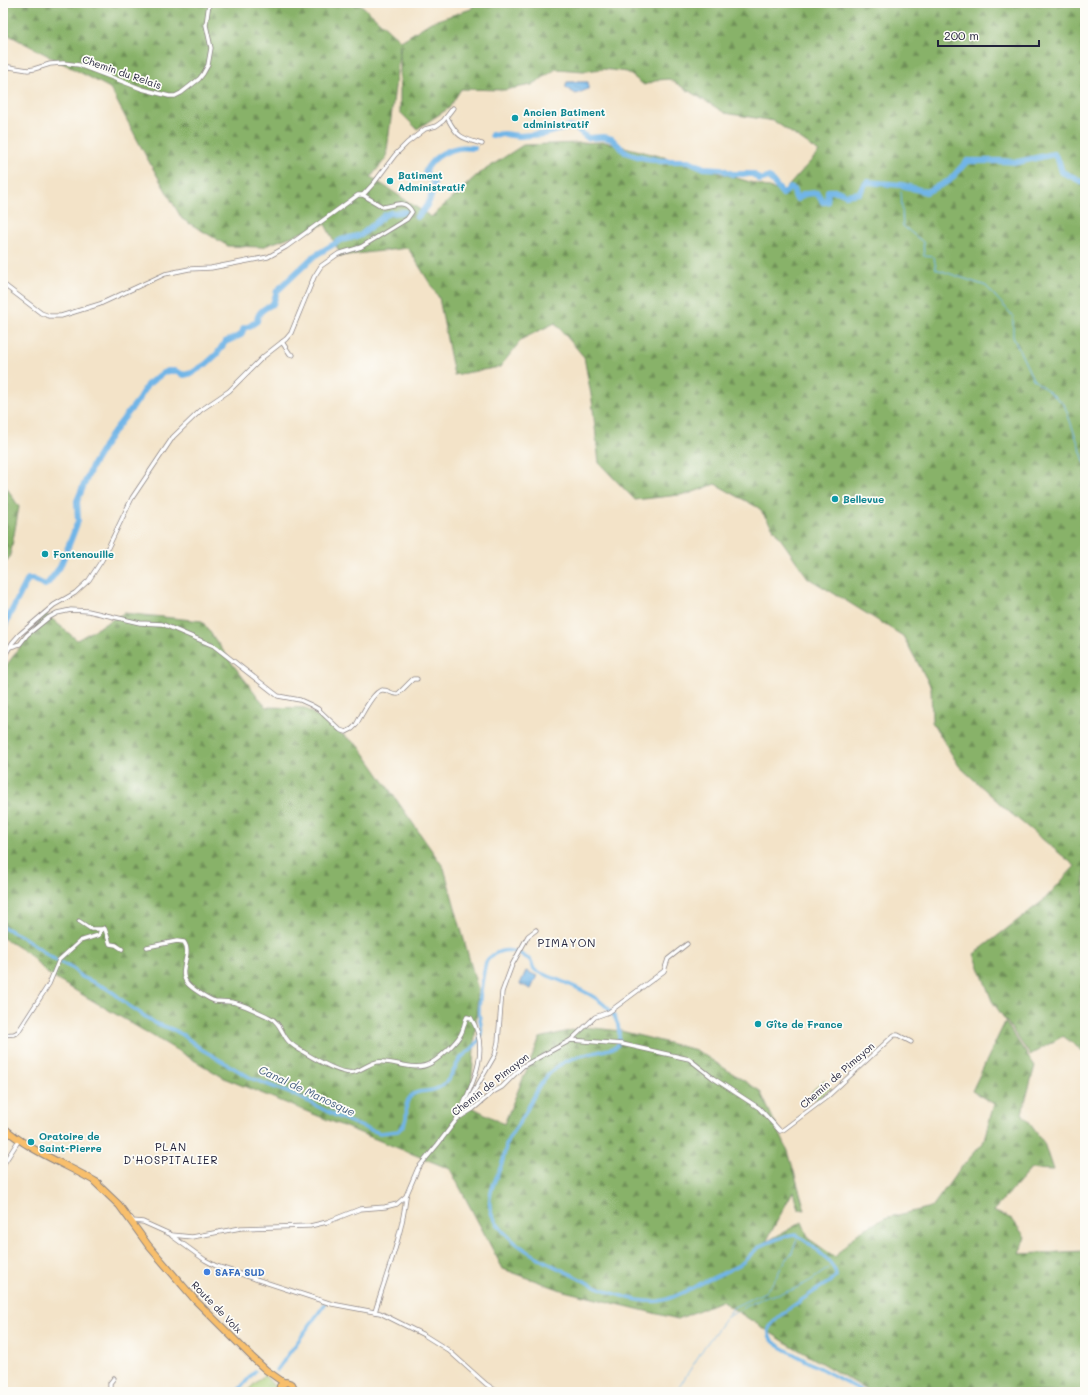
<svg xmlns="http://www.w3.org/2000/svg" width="1088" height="1395" viewBox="0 0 1088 1395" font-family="Mali,sans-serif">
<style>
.grass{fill:url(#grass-tufts);stroke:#66785a}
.forest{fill:url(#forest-firs);stroke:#556a52;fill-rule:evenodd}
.garden{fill:#abcf79;stroke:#66785a}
.water{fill:url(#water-ripples);stroke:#4a6c91}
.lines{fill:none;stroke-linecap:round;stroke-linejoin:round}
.stream{stroke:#71b5e7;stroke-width:1}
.canal{stroke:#71b5e7;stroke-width:3.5}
.river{stroke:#71b5e7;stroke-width:6}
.street-casing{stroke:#8a8282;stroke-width:5}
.primary-casing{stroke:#8a8282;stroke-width:8}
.street{stroke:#fff;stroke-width:3.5}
.primary{stroke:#f8bf6c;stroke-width:6}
.culture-dot{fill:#0f9aa8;stroke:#fdfcf7;stroke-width:1.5}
.shop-dot{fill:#3f7fe0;stroke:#fdfcf7;stroke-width:1.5}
.labels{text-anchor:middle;stroke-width:3.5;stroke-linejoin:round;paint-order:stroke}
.street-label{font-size:10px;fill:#22223b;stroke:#fdfcf7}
.culture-label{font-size:10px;font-weight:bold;fill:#0d838f;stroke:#fdfcf7;text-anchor:start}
.shop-label{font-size:10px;font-weight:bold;fill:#366cbe;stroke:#fdfcf7;text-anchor:start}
.neighbourhood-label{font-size:11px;letter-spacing:1px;fill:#22223b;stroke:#fdfcf7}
.water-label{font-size:11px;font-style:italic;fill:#425d80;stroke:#fdfcf7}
</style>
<defs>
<pattern id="grass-tufts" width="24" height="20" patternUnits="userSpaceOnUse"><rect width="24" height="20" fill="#abcf79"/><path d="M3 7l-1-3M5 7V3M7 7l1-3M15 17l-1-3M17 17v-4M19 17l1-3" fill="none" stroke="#93b16a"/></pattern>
<pattern id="forest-firs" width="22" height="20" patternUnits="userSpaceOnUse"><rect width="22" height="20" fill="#88b269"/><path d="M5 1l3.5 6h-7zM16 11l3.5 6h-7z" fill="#6f9058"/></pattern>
<pattern id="water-ripples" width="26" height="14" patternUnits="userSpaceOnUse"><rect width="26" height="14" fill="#71b5e7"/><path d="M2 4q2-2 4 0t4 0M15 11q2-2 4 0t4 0" fill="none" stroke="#5c93bc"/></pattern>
</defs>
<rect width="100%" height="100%" fill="#fdfcf7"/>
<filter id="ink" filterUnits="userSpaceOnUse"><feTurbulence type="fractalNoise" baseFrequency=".025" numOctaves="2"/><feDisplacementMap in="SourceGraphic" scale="8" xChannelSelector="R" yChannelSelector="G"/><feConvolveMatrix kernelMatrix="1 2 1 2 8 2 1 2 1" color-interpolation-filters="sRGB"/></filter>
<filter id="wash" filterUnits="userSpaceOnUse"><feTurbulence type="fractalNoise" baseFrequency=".012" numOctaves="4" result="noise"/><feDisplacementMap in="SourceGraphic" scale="16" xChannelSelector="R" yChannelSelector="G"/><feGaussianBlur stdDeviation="0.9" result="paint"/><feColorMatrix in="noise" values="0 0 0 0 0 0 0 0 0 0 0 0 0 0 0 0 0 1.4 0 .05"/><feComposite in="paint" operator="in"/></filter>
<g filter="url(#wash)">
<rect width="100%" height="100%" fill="#f3e3c8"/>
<!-- grass -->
<path class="grass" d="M264,1375l11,12v5h-29z"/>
<!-- forest -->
<g class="forest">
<path d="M3,3h356l42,38 30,-19 40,-13 4,-6h610v1050l-22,-17 -33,19 -38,-54 -18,-47 70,-54 31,-34 -67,-55 -49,-45 -27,-44 -1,-35 -28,-51 -55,-34 -40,-24 -49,-70 -44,-24 -27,10 -53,6 -36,-37 -7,-63 -8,-43 -29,-34 -33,16 -22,28 -46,8 -15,-77 -31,-50 -69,8 1,-3 -15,-29 -63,23 -34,-1 -46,-27 -35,-61 -37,-70 -107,-56zM400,47v65l17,17 32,-21 12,-19 43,1 28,-5 24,-16 28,2 19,-2 24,3 17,13 14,-5 11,-1 56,34 49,8 45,31 -36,40 -96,-29 -82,-21 -82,3 -46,30 -46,42 -60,-40 15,-19z"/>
<path d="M3,482l16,25 -9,50 -7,8z"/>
<path d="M45,613l32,27 47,-27 78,8 32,45 32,41 39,1 54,38 85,122 34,122 -8,116 34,18 36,-86 45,-11 36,4 75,19 64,41 28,60 17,59 -7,-1 -5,-18 -27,51 36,-20 7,17 26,18 22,-24 28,-15 47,-11 27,-37 24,-27 11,-39 -22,-13 33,-69 30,44 -13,47 22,30 9,27 -22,-1 -38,42 19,8 13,18 -6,17 66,-3v141h-214l-86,-50 -64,-41 -43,18 -114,-28 -61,-22 -53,-100 -224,-90 -177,-104 -22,-23 -3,-1 -21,-13v-268z"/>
</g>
<!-- garden -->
<path class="garden" d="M824,1080l7,8 -14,12 -6,-8z"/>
<!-- water -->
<g class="water">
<path d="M567,82h21v7l-12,5 -10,-6v-4z"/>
<path d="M526,971l11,5 -6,13 -11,-5z"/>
</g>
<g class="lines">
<!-- stream -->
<g class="stream">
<path d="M896,185l2,2"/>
<path d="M901,191l2,35 20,16 1,14 10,1 2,12 50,17 27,30v21l20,42 31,25 21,59"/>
<path d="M728,1317l18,-11 17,-8 29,-8 18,-9 19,-13"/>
<path d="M676,1392l29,-46 29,-39 31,-15 9,-11 8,-15 9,-12 6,-14"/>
</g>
<!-- canal -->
<g class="canal">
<path d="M3,927l18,9 12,8 22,16 19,9 6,7 26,12 9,6 14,12 26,17 19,7 9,5 18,14 50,29 46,18 41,21 27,11 15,5 18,-2c16,-14 2,-24 13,-35 7,-8 21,-1 33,-12 8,-7 10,-16 16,-25 6,-7 15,-11 19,-19 5,-10 1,-17 0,-27 0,-13 4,-38 7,-51 7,-10 19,-14 30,-10"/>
<path d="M519,953l11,7 4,9 2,2c26,11 82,27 83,61 0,6 1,11 -3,15 -20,7 -44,7 -62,22 -15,13 -21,30 -31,48 -5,8 -12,16 -16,25 -2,6 -2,12 -4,18 -5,17 -19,36 -11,55 14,30 56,48 84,62 22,11 58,27 83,24 14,-2 27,-10 39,-16 14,-7 28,-13 41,-20 8,-5 12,-12 19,-17 7,-5 28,-13 37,-14 10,6 42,29 41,42l-4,4c-12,8 -60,37 -63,49 -2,7 4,13 10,17l85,46"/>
<path d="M277,1370l48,-66"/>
<path d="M237,1392l18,-21"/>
</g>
<!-- river -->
<g class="river">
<path d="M492,135l12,-1 15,2 25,-2 25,-7 8,2 11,9 16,-1 8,2 13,13 12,4 23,5h29l15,7 17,1 11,5h21l7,6 9,-3 14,17 7,-6 3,1 3,9 2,1 6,-5 13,-1 6,9h4l1,-11h9l9,4 13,-2 8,-11 35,3 24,7 23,-11 18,-20h33l18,1 36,-8 5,8 3,10 23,11"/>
<path d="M417,217c11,-10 16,-21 17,-35l-9,-10c6,-13 19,-21 33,-24 4,-1 11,0 16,0"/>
<path d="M3,630l6,-14 19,-37h4l13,6 3,-2 12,-16 12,-30 6,-16 -1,-20 15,-35 19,-31 28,-36 8,-14 16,-12 5,-2h7l9,4 8,-2 14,-9 11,-10 8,-12 16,-7 3,-7 6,-2 7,-5c1,-10 8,-13 16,-17l4,-13 37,-35 27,-16 20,-5 24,-20 5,-2 15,-1"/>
</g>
</g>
</g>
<g filter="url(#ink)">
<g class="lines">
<!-- street casing -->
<g class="street-casing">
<g id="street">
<path d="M3,66l25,4 6,-1 16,-5 13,-1 16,2 63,24 27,7h6l6,-3 18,-14 4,-5 5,-9 3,-17 -5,-23 3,-22"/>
<path d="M448,119c10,19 14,19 34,25"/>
<path d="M363,195l11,-12 21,-28 12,-12 18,-14 11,-3 7,-5 10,-13"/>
<path d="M3,284l38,29 8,3h12l39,-12 65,-30 24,-5 22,-1 57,-11 18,-10 72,-52h5l20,12c11,-1 22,-9 29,5l-5,7 -46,28 -23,7 -17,12 -7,11 -23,56 -5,6 -23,18 -34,34 -28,19 -28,27 -41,61 -30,62 -13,20 -14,13 -21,12 -34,29 -8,9 -9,16"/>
<path d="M282,342l8,12 3,1"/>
<path d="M10,647l10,-3 7,-9 21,-17 9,-5 14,-3 17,1 52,12 22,1 52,22 64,50 22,4 11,5 7,4 22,21 6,2 6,-3 4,-4c4,-7 18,-36 27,-35 6,0 9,5 15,4l15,-15h4"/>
<path d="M79,921l12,8h14l5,15 6,1 6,4"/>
<path d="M147,947l30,-6 7,1c9,12 -7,28 3,41 4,5 21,16 28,18 7,1 14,0 21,2 9,2 24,10 33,14 9,4 12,13 17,21 3,5 9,9 14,12 12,7 32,20 46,22 11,3 20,-8 31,-10 18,-2 37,11 54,1 9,-5 25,-20 30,-29 3,-5 3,-12 6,-17l4,1c21,33 0,69 -14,100"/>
<path d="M3,1035l11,-1 4,-2 31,-48 10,-24 21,-19 19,-6 2,-5 3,-2"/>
<path d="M571,1040l24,-23 14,-5 55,-41 4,-12 19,-15"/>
<path d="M461,1114l34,-59 3,-13 4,-50 10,-27 16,-29 8,-6"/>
<path d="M3,1165l16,-25"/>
<path d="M131,1218l2,3 10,1 29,13 20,2 49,-9 69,-2 17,-4 33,-13 25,-2 12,-3 9,-8 12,-28 20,-24 19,-25 16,-10 20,-17 9,-5 21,-21 48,-26 51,4 67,15 24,19 46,30 21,23 3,-1 45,-34 66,-61h4l13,7"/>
<path d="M172,1236l33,24 11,6 116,38 48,9 44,22 24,15 38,34 12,8"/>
<path d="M375,1312c11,-38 27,-75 31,-115"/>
<path d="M110,1392v-9l4,-5"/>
</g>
</g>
<!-- primary casing -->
<g class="primary-casing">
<g id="primary">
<path d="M3,1127c28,25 63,37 95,56"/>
<path d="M95,1182l24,23 29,40 48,56 58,58 12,11 17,12"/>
<path d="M279,1392l1,-6 6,-4 6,2 4,8"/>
</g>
</g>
<!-- street -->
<use href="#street" class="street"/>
<!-- primary -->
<use href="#primary" class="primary"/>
</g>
</g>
<!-- markers -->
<g class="culture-dot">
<circle cx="515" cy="118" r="4"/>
<circle cx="390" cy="181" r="4"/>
<circle cx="835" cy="499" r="4"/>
<circle cx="45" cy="554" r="4"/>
<circle cx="758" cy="1024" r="4"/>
<circle cx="31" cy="1142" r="4"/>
</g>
<circle class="shop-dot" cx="207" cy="1272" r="4"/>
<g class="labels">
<!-- street labels -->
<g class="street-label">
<text transform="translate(122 72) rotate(19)" y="4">Chemin du Relais</text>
<text transform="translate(837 1075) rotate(-41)" y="4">Chemin de Pimayon</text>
<text transform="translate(490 1084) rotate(-38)" y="4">Chemin de Pimayon</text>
<text transform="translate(217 1307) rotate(46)" y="4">Route de Volx</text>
</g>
<!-- culture labels -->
<g class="culture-label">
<text x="523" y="116">Ancien Batiment<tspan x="523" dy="12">administratif</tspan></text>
<text x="398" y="179">Batiment<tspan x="398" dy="12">Administratif</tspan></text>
<text x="843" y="503">Bellevue</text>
<text x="53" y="558">Fontenouille</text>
<text x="766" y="1028">Gîte de France</text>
<text x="39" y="1140">Oratoire de<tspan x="39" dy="12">Saint-Pierre</tspan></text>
</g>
<!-- shop labels -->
<g class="shop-label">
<text x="215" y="1276">SAFA SUD</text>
</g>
<!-- neighbourhood labels -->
<g class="neighbourhood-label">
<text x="567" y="947">PIMAYON</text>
<text x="171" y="1151">PLAN<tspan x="171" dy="13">D'HOSPITALIER</tspan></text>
</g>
<!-- water labels -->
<g class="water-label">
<text transform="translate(307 1091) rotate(25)" y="4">Canal de Manosque</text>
</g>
</g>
<!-- margin -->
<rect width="1088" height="1395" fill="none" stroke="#fdfcf7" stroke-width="16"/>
<!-- scale -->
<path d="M938 40v6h101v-6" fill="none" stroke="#22223b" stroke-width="2"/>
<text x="944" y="40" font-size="12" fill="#22223b" stroke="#fdfcf7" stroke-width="3" paint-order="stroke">200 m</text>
</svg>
